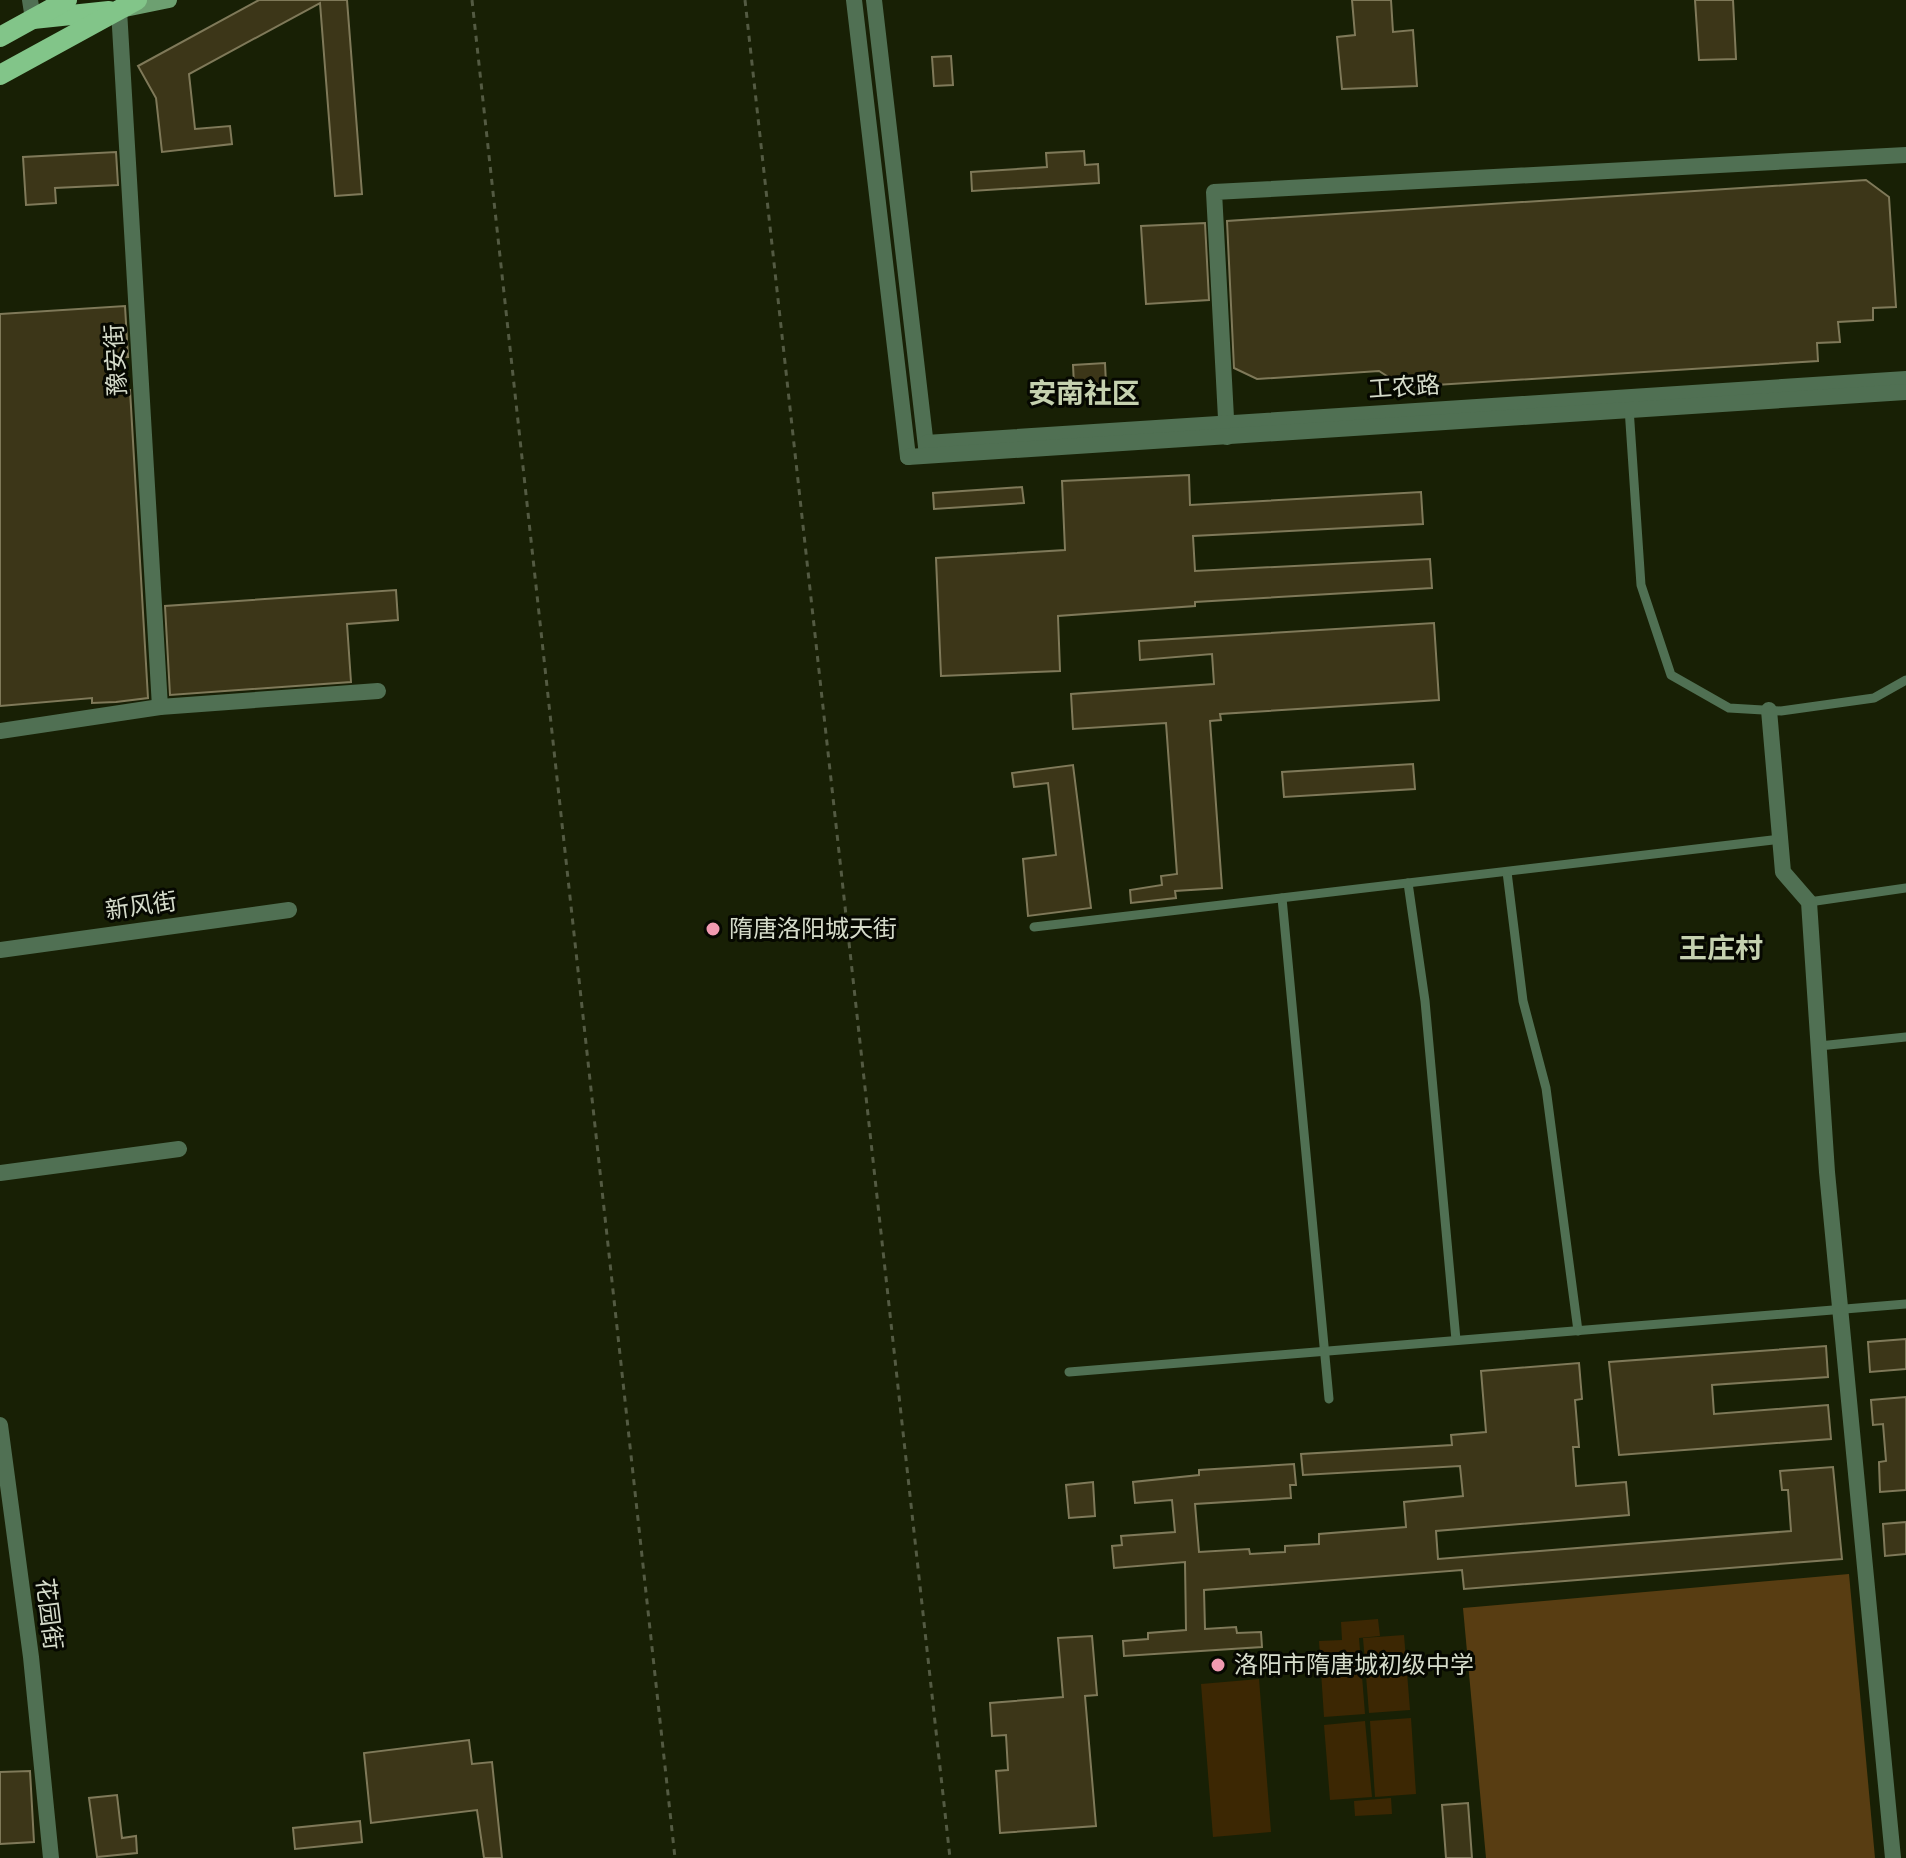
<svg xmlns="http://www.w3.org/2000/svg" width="1906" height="1858" viewBox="0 0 1906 1858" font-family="'Playfair Display','Noto Sans SC',serif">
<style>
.green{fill:#3c2703}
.forest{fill:#583d12}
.building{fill:#3c3618;stroke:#7f7959;stroke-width:2}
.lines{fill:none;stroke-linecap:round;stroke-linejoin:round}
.path{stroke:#535a42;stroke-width:3;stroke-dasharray:6 6;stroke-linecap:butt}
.service{stroke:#507053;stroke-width:9}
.minor{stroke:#507053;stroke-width:16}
.tertiary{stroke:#507053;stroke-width:16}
.secondary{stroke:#6da071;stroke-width:16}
.primary{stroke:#82c589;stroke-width:20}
.poi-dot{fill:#f19ab1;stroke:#060801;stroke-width:3}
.labels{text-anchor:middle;stroke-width:6;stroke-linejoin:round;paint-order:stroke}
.street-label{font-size:24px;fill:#d5dbca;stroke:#060801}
.poi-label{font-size:24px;fill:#d5dbca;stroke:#060801;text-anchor:start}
.quarter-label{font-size:28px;font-weight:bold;fill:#c5d1af;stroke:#060801}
</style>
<rect width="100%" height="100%" fill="#182005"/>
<!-- green -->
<g class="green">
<path d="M1378,1619l2,17 -21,2 6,76 -41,3 -5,-76 23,-1 -1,-18z"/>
<path d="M1404,1635l6,75 -41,3 -6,-75z"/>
<path d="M1259,1679l12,153 -58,5 -12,-153z"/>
<path d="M1411,1718l5,76 -41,3 -5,-76z"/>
<path d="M1365,1721l7,76 -42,3 -6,-75z"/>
<path d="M1391,1798l1,16 -37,2 -1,-15z"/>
</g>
<!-- forest -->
<path class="forest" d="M1849,1574l26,284h-389l-23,-250z"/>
<!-- building -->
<g class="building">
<path d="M259,0h88l15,194 -27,2 -15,-193 -131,71 6,55 35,-3 2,18 -70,8 -6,-54 -18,-32z"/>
<path d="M1352,0h39l2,32 20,-2 4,56 -75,3 -5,-52 18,-2z"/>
<path d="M1695,0h38l3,59 -37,1z"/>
<path d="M951,56l2,29 -19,1 -2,-29z"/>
<path d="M1084,151l1,14 13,-1 1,19 -127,8 -1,-19 76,-5 -1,-14z"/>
<path d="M116,152l2,33 -63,3 1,15 -30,2 -3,-48z"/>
<path d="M1866,180l23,17 7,110 -23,1v12l-35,2 2,20 -23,1 1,18 -414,26 -25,-16 -122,8 -23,-11 -7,-147z"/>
<path d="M1205,223l4,77 -63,4 -5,-78z"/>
<path d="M125,306l3,51 -20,1 2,34 20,-2 18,308 -32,4 -24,1v-5l-92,8v-392z"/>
<path d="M1105,363l1,21 -32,1 -1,-20z"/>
<path d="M1189,475l1,30 231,-13 2,32 -230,12 2,35 235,-12 2,29 -237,14v4l-137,10 2,55 -119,5 -5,-118 129,-8 -3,-69z"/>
<path d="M1022,487l2,16 -90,6 -1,-16z"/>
<path d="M396,590l2,30 -51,4 4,58 -181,13 -5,-89z"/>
<path d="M1434,623l5,77 -219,14 1,6 -11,1 12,167 -47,3 1,7 -45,5 -1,-13 32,-5 -1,-9 16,-2 -11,-151 -93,6 -2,-35 143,-10 -2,-30 -72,6 -1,-19z"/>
<path d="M1413,764l2,25 -131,8 -2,-25z"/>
<path d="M1073,765l18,143 -63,8 -5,-57 33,-4 -8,-72 -34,4 -2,-14z"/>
<path d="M1906,1339v30l-36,3 -2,-30z"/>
<path d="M1826,1346l2,31 -116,8 2,29 114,-9 3,34 -212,16 -10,-93z"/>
<path d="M1579,1363l3,36 -7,1 4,47h-6l3,39 50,-4 3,33 -193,16 2,28 353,-28 -3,-41h-6l-2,-19 53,-4 9,92 -378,30 -2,-19 -258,20 1,39 31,-2 1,6 24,-1 1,15 -138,9 -1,-15 25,-2v-6l38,-3 -1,-68 -71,6 -2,-22 10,-1 -1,-9 54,-4 -3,-32 -37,3 -2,-21 66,-7v-5l95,-6 2,21h-6l1,13 -96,6 4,48 50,-3 1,5 35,-2v-6l34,-2v-10l87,-7 -2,-25 59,-6 -3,-30 -157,9 -2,-21 151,-9 -1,-10 35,-3 -5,-61z"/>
<path d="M1906,1397v93l-26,2 -1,-30 7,-1 -3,-37 -10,1 -2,-25z"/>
<path d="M1093,1482l2,34 -26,2 -3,-33z"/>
<path d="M1906,1522v32l-21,2 -2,-32z"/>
<path d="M1092,1636l5,59 -12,1 11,130 -96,7 -4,-62 12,-1 -2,-35 -14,1 -2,-33 73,-6 -5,-59z"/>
<path d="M469,1740l3,24 20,-2 10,96h-18l-7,-48 -106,13 -7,-70z"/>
<path d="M30,1771l4,71 -34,2v-72z"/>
<path d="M117,1795l5,43 14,-2 1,17 -40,4 -8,-59z"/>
<path d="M1468,1803l4,55h-26l-4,-53z"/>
<path d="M360,1821l2,21 -67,7 -2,-21z"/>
</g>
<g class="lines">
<!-- path -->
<g class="path">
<path d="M472,0l203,1858"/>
<path d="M745,0l205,1858"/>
</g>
<!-- service -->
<g class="service">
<path d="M1629,408l12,177 30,90 58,33 52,3 93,-13 32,-18"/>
<path d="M1507,872l16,129 23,87 32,243"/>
<path d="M1408,883l17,118 31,339"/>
<path d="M1282,898l47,501"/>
<path d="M1809,902l97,-14"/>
<path d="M1034,927l747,-88"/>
<path d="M1819,1046l87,-9"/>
<path d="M1069,1372l837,-68"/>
</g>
<!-- minor -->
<g class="minor">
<path d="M30,0l3,19"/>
<path d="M854,0l54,457"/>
<path d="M874,0l53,455"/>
<path d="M119,10l41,697"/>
<path d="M1227,437l-13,-245 692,-37"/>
<path d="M1769,710l14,162 26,30 18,270 66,686"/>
<path d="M0,731l160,-24 218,-16"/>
<path d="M0,950l289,-40"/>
<path d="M0,1173l179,-24"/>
<path d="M0,1425l31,232 20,201"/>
</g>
<!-- tertiary -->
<g class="tertiary">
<path d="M926,443l980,-64"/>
<path d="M908,457l998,-65"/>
</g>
<!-- secondary -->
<path class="secondary" d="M125,9l44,-9"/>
<!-- primary -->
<g class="primary">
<path d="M33,19l76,-8"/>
<path d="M0,37l67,-37"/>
<path d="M0,75l137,-75"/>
</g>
</g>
<!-- markers -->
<g class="poi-dot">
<circle cx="713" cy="929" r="8"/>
<circle cx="1218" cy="1665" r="8"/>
</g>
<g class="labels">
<!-- street labels -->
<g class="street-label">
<text transform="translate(116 360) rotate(-93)" y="8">豫安街</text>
<text transform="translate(1404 387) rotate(-4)" y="8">工农路</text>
<text transform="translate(141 906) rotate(-8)" y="8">新风街</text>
<text transform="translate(49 1614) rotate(83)" y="8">花园街</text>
</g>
<!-- poi labels -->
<g class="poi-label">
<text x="729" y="937">隋唐洛阳城天街</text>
<text x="1234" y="1673">洛阳市隋唐城初级中学</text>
</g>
<!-- quarter labels -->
<g class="quarter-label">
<text x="1084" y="403">安南社区</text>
<text x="1721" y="958">王庄村</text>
</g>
</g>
</svg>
